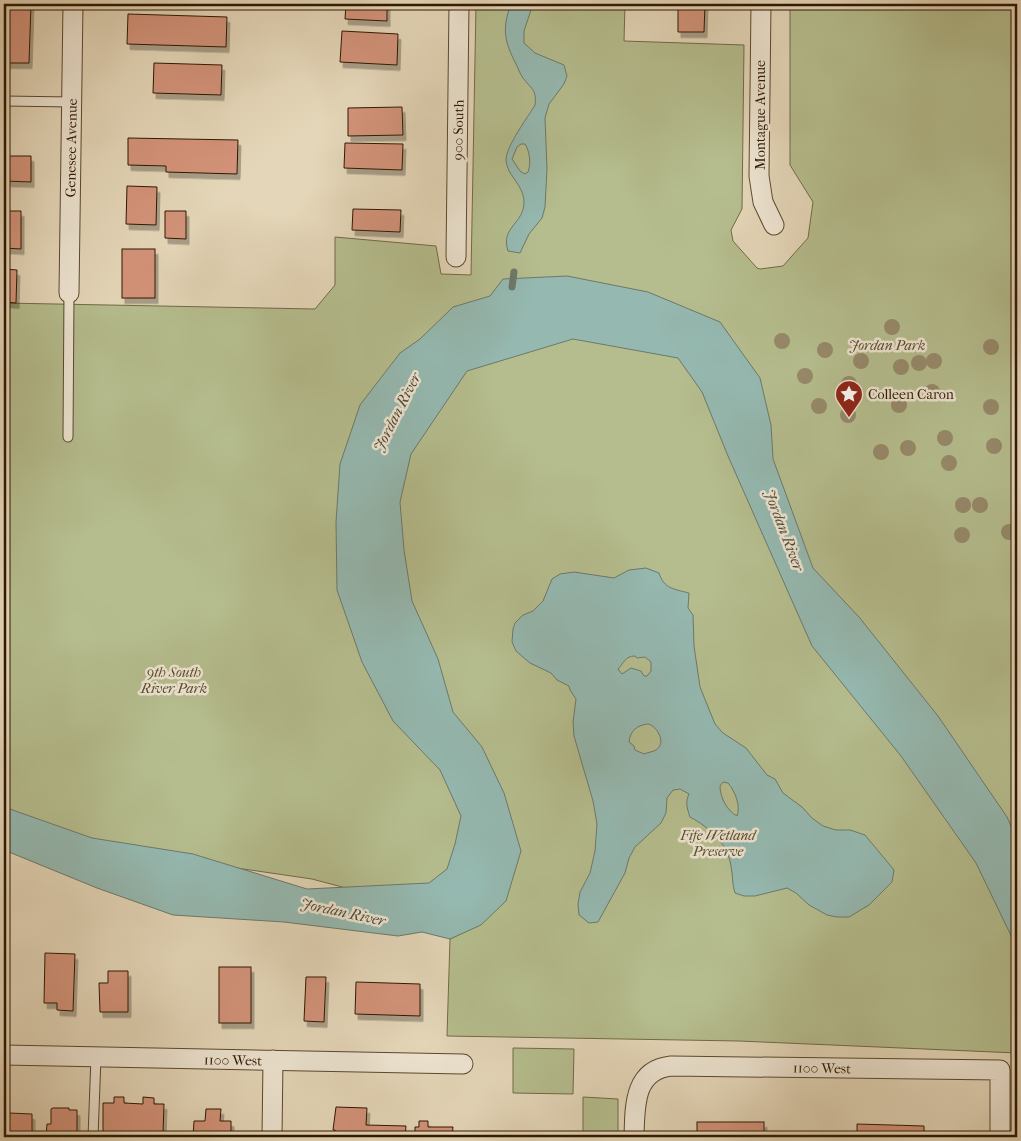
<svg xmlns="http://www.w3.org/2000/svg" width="1021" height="1141" viewBox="0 0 1021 1141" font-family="'IM FELL French Canon',serif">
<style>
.green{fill:#b5bd8e;stroke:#726a47}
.water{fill:#95b9b1;stroke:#6c796a;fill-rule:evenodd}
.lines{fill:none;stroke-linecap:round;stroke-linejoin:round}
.stream{stroke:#6c796a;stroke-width:7}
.building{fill:#d3937a;stroke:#2e1800;filter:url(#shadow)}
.service-casing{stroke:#5c482e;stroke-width:11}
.minor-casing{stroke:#5c482e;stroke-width:21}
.service{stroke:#ede4d1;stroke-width:9}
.minor{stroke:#ede4d1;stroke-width:19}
.tree{fill:#96896a}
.labels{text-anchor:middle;stroke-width:5;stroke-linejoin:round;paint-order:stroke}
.street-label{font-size:14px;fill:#2e1800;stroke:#ede4d1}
.park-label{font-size:14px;font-style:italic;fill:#564a2b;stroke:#ede4d1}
.poi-label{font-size:14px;fill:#2e1800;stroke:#ede4d1;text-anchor:start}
.water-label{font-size:15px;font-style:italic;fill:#4d4835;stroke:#ede4d1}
</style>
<defs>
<filter id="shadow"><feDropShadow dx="3" dy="5.5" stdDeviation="0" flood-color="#0004"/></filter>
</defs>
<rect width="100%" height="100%" fill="#e4d6b8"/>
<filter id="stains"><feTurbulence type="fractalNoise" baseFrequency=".004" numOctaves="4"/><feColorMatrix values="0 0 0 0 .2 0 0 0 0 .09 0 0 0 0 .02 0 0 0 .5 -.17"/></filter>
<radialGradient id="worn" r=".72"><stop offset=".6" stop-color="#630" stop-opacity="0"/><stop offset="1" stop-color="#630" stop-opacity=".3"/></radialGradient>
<!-- green -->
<g class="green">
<path d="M476,4h149l-1,37 120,4 -2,164 -11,21 2,11 24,27 3,1 23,-3 25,-28 5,-36 -23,-37v-161h227v1049l-278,-12 -292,-5 3,-97 31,-15 -169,-45 -308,-45v-531l311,6 20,-24v-48l101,9 5,28 30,1z"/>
<path d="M513,1048l61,1 -1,45 -60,-1z"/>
<path d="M583,1097l35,2v38h-35z"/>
</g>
<!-- water -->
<g class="water">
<path d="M511,4h22l-9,27v12l11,10 29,12 3,11 -3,8 -15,20 -4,14 2,51 -2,38 -3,11 -13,16 -9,19 -12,-2c-8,-24 16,-27 16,-49 0,-12 -9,-21 -15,-31 -1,-3 -3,-8 -3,-11 0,-14 22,-43 29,-55 2,-16 -4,-16 -12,-27 -3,-4 -5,-10 -7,-14 -12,-23 -14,-36 -5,-60zM521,144h4c5,7 6,21 3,28l-3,2 -5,-3 -8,-12 5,-12z"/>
<path d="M567,276l81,16 72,30 40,56 11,47 2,34 40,109 46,49 79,99 69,101 10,22v109l-41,-85 -75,-107 -89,-110 -84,-190 -26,-64 -24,-34 -105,-19 -106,32 -56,83 -11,48 4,48 8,51 26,58 15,53 29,35 22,46 17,58 -15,50 -25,24 -31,14 -28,-7 -24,4 -114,-14 -111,-7 -76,-27 -93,-38v-43l88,31 101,16 114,35 122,-6 18,-14 8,-25 6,-28 -21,-46 -47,-49 -31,-59 -25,-72 -1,-68 4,-58 20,-59 40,-52 20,-14 33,-32 37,-11 13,-17z"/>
<path d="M646,568l13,5c5,16 15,16 30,20l-1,15 5,7 1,31 6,41 15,37 8,9 23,15 21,27 8,4 8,14 19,14 10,11 11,8 13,4h14l15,5 29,35 -2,12 -23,23 -20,12h-12l-10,-2 -18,-10 -13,-12 -9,-5 -32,8h-11l-9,-3c-3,-9 -2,-17 -4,-27 -3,-22 -22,-39 -41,-49 -3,-9 -5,-15 -1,-23l-9,-5 -7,1 -6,8 -1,15 -5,10 -26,24 -6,11 -4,15 -27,49 -9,1 -10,-8 -1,-11 2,-12 10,-19 5,-22 2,-27 -4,-23 -19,-65 -1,-14 3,-23 -6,-9 -1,-4 -12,-6 -6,-7 -21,-10 -14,-12 -4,-9 1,-13 2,-6 8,-8 10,-4 10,-10 9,-22 8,-5 14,-2 40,6 15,-8zM635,656l2,2 8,-1 6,5v9l-4,5h-3l-3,-5 -10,-3 -9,6 -4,-5c6,-6 7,-13 17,-13zM648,724c9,2 19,19 8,26 -3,2 -8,2 -12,4l-9,-4 -1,-4 -5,-4c1,-11 8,-17 19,-18zM723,782l5,1c7,8 13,23 9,33 -10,-5 -17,-19 -17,-30z"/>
</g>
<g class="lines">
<!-- stream -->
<path class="stream" d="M512,287l2,-15"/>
</g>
<!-- building -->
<g class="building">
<path d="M4,4h27l-2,59h-25z"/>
<path d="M346,4h41v17l-42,-2z"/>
<path d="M678,4h27l-1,28h-26z"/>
<path d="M128,14l99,3 -1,30 -99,-3z"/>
<path d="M342,31l56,3 -1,31 -57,-3z"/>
<path d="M154,63l68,2 -1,30 -68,-2z"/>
<path d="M402,107l1,28 -55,1v-28z"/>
<path d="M128,138l110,2 -1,34 -71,-2v-6l-38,-1z"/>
<path d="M345,143l58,1 -1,26 -58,-2z"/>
<path d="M4,156h27v26l-27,-1z"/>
<path d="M127,186l30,1 -1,38 -30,-1z"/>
<path d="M353,209l48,1 -1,22 -48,-2z"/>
<path d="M4,211h17v38l-17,-1z"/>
<path d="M165,211h21v28l-21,-1z"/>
<rect x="122" y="249" width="33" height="49"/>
<path d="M4,269l13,1 -1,33 -12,-1z"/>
<path d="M45,953l30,1 -2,57 -16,-1v-7h-13z"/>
<rect x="219" y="967" width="32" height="56"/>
<path d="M108,971h20v41h-28l-1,-29h9z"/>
<path d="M306,977h20l-2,45 -20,-1z"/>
<path d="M356,982l64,2v32l-65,-2z"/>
<path d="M114,1097h10v6l19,1v-7l11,1v6h10l-1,29 -60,-1v-29h11z"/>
<path d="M336,1107l31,1 -1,17 40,1 -1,11h-70v-7h-2z"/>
<path d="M53,1108h16v2h8v27h-26v-1h-5l1,-12h4v-15z"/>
<path d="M206,1109h15l-1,12h11v16h-38l1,-16h11z"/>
<path d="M9,1113l23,1v23h-23z"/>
<path d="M419,1121h9v6h25l-1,10h-37v-10h4z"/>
<rect x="697" y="1122" width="67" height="15"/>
<path d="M857,1124l67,2v11h-67z"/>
</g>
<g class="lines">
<!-- service casing -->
<g class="service-casing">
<g id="service">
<path d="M4,101l68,1"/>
<path d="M68,437l1,-144"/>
<path d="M93,1137l3,-80"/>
</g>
</g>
<!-- minor casing -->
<g class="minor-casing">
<g id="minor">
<path d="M761,4l-2,172 4,26 11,23"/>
<path d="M456,257l3,-253"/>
<path d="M69,293l4,-289"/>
<path d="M4,1055l459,9"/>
<path d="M272,1137l1,-77"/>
<path d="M634,1137c1,-29 -1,-67 37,-71l329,4v67"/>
</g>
</g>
<!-- service -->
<use href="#service" class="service"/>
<!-- minor -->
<use href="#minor" class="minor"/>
</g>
<!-- trees -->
<g class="tree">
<circle cx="892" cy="327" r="8"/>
<circle cx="782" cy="341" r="8"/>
<circle cx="991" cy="347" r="8"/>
<circle cx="825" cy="350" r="8"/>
<circle cx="861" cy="361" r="8"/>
<circle cx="934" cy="361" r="8"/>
<circle cx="919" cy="363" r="8"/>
<circle cx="901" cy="367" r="8"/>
<circle cx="805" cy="376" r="8"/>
<circle cx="849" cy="384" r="8"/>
<circle cx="932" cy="392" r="8"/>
<circle cx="899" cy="405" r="8"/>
<circle cx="819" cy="406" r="8"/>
<circle cx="991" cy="407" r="8"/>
<circle cx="848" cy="415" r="8"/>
<circle cx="945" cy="438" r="8"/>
<circle cx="994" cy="446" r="8"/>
<circle cx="908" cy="448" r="8"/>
<circle cx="881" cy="452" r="8"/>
<circle cx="949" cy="463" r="8"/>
<circle cx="963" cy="505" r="8"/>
<circle cx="980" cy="505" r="8"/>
<circle cx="1009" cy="532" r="8"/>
<circle cx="962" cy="535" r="8"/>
</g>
<!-- icons -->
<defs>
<g id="sight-pin" transform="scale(1.4375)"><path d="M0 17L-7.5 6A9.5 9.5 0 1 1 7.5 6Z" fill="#8f2418" stroke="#ede4d1"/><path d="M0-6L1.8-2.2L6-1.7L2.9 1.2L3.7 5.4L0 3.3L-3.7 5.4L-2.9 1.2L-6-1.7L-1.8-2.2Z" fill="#fff"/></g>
</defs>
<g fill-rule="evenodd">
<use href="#sight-pin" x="849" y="394"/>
</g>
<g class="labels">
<!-- street labels -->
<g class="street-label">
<text transform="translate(760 115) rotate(-90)" y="5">Montague Avenue</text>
<text transform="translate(458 130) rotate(-89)" y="5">900 South</text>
<text transform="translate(71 148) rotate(-89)" y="5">Genesee Avenue</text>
<text transform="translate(233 1060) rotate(1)" y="5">1100 West</text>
<text transform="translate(822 1068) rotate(1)" y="5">1100 West</text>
</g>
<!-- park labels -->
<g class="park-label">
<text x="887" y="350">Jordan Park</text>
<text x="174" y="677">9th South<tspan x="174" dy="16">River Park</tspan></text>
<text x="718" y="840">Fife Wetland<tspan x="718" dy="16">Preserve</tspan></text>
</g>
<!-- poi labels -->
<g class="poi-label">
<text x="868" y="399">Colleen Caron</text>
</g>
<!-- water labels -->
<g class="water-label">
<text transform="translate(397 412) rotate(-63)" y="5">Jordan River</text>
<text transform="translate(784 530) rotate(69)" y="5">Jordan River</text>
<text transform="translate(343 912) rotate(12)" y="5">Jordan River</text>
</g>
</g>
<!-- margin -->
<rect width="1021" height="1141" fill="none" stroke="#e4d6b8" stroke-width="20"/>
<rect x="5" y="5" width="1011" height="1131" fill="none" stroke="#2e1800" stroke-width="2.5"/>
<rect x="10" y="10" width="1001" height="1121" fill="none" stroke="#2e1800"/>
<rect width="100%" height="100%" filter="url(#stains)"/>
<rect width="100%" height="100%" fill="url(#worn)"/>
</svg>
